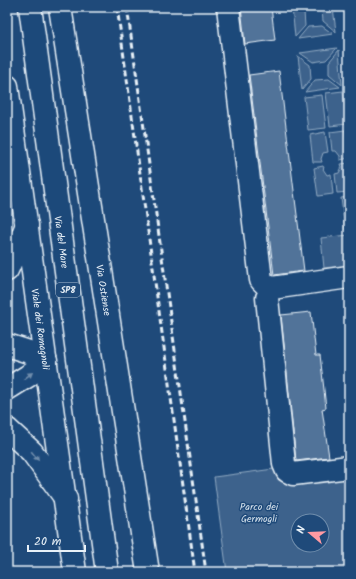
<svg xmlns="http://www.w3.org/2000/svg" width="356" height="579" viewBox="0 0 356 579" font-family="Kalam,sans-serif">
<style>
.green{fill:#3c628c;stroke:#92aac2;fill-rule:evenodd}
.building{fill:#517399;stroke:#e8f1f8}
.lines{fill:none;stroke-linecap:round;stroke-linejoin:round}
.minor-casing{stroke:#e8f1f8;stroke-width:25}
.major-casing{stroke:#e8f1f8;stroke-width:25}
.minor{stroke:#1f4a7a;stroke-width:22}
.major{stroke:#1f4a7a;stroke-width:22}
.rail{stroke:#e8f1f8;stroke-width:3;stroke-dasharray:6 3;stroke-linecap:butt}
.oneway{fill:#6f8dac}
.labels{text-anchor:middle;stroke-width:3;stroke-linejoin:round;paint-order:stroke}
.shield{fill:#1f4a7a;stroke:#acbfd2;stroke-width:1}
.shield-label{font-size:9px;font-weight:bold;fill:#e8f1f8}
.street-label{font-size:10px;fill:#e8f1f8;stroke:#1f4a7a}
.park-label{font-size:10px;fill:#d7e3ed;stroke:#1f4a7a}
</style>
<rect width="100%" height="100%" fill="#1f4a7a"/>
<filter id="ink" filterUnits="userSpaceOnUse"><feTurbulence type="fractalNoise" baseFrequency=".025" numOctaves="2"/><feDisplacementMap in="SourceGraphic" scale="8" xChannelSelector="R" yChannelSelector="G"/><feConvolveMatrix kernelMatrix="1 2 1 2 8 2 1 2 1" color-interpolation-filters="sRGB"/></filter>
<g filter="url(#ink)">
<!-- green -->
<g class="green">
<path d="M292,7h5l7,5 1,14 -10,11z"/>
<path d="M324,7h9l3,25 -13,-11 -1,-12z"/>
<path d="M322,26l11,8 -35,5 10,-12z"/>
<path d="M337,48l-11,12 -13,2 -13,-9z"/>
<path d="M339,50l3,35 -13,-11v-12z"/>
<path d="M298,56l12,9 1,14 -9,11z"/>
<path d="M329,79l11,8 -35,5 10,-12z"/>
<path d="M343,91l4,33 -17,2 -4,-33z"/>
<path d="M322,95l4,33 -18,2 -4,-33z"/>
<path d="M345,130l4,28 -9,2v-4l-4,-5h-4l-2,-19z"/>
<path d="M325,132l3,20 -5,1 -2,6 1,3h-9l-3,-27z"/>
<path d="M349,163v29l-12,1 -2,-19 4,-1 3,-6 -1,-3z"/>
<path d="M323,166l1,2 -1,1 4,6 4,-1 2,20 -15,2 -4,-28z"/>
<path d="M349,197v33h-4l-4,-32z"/>
<path d="M349,235v30l-25,3 -3,-30z"/>
<path d="M349,459v113h-122l-13,-95zM298,521h24v24h-24z"/>
</g>
<!-- building -->
<g class="building">
<path d="M241,7h30l4,33 -30,4z"/>
<path d="M279,71l25,200 -30,4 -25,-200z"/>
<path d="M311,312l5,43h4l2,17 4,36 -4,1 7,48 -33,4 -15,-146z"/>
</g>
<g class="lines">
<!-- minor casing -->
<g class="minor-casing">
<g id="minor">
<path d="M228,7l33,273 5,5 6,3 77,-11"/>
<path d="M7,270l20,-45"/>
<path d="M267,298l17,166 3,7 6,3 56,-7"/>
<path d="M7,345l22,7 17,9 -18,15 -21,13"/>
<path d="M7,429l25,23 34,47"/>
</g>
</g>
<!-- major casing -->
<g class="major-casing">
<g id="major">
<path d="M30,7l77,565"/>
<path d="M60,7l88,565"/>
<path d="M7,86l68,486"/>
</g>
</g>
<!-- minor -->
<use href="#minor" class="minor"/>
<!-- major -->
<use href="#major" class="major"/>
<!-- rail -->
<g class="rail">
<path d="M117,7l78,565"/>
<path d="M127,7l79,565"/>
</g>
</g>
<!-- one-way arrows -->
<defs><path id="oneway-solid" d="M-6-.8H1V-3.2L6.5 0L1 3.2V.8H-6Z"/></defs>
<g class="oneway">
<use href="#oneway-solid" transform="translate(28 376) rotate(-38)"/>
<use href="#oneway-solid" transform="translate(35 456) rotate(51)"/>
</g>
</g>
<g class="labels">
<!-- shield labels -->
<rect class="shield" x="56" y="283" width="24" height="14" rx="3"/>
<g class="shield-label">
<text x="68" y="293">SP8</text>
</g>
<!-- street labels -->
<g class="street-label">
<text transform="translate(62 242) rotate(82)" y="4">Via del Mare</text>
<text transform="translate(104 290) rotate(81)" y="4">Via Ostiense</text>
<text transform="translate(41 329) rotate(82)" y="4">Viale dei Romagnoli</text>
</g>
<!-- park labels -->
<g class="park-label">
<text x="259" y="510">Parco dei<tspan x="259" dy="12">Germogli</tspan></text>
</g>
</g>
<!-- margin -->
<rect width="356" height="579" fill="none" stroke="#1f4a7a" stroke-width="24"/>
<rect x="12" y="12" width="332" height="555" fill="none" stroke="#e8f1f8" stroke-width="1.5" filter="url(#ink)"/>
<!-- north arrow -->
<g transform="translate(310 533) rotate(289)"><circle r="19" fill="#1f4a7a" stroke="#6f8dac"/>
<path d="M0-3L7 15L0 10L-7 15Z" fill="#ff9aa2"/>
<text y="-6" font-size="11" font-weight="bold" text-anchor="middle" fill="#e8f1f8">N</text>
</g>
<!-- scale -->
<path d="M28 545v6h57v-6" fill="none" stroke="#e8f1f8" stroke-width="2"/>
<text x="34" y="545" font-size="12" fill="#e8f1f8" stroke="#1f4a7a" stroke-width="3" paint-order="stroke">20 m</text>
</svg>
